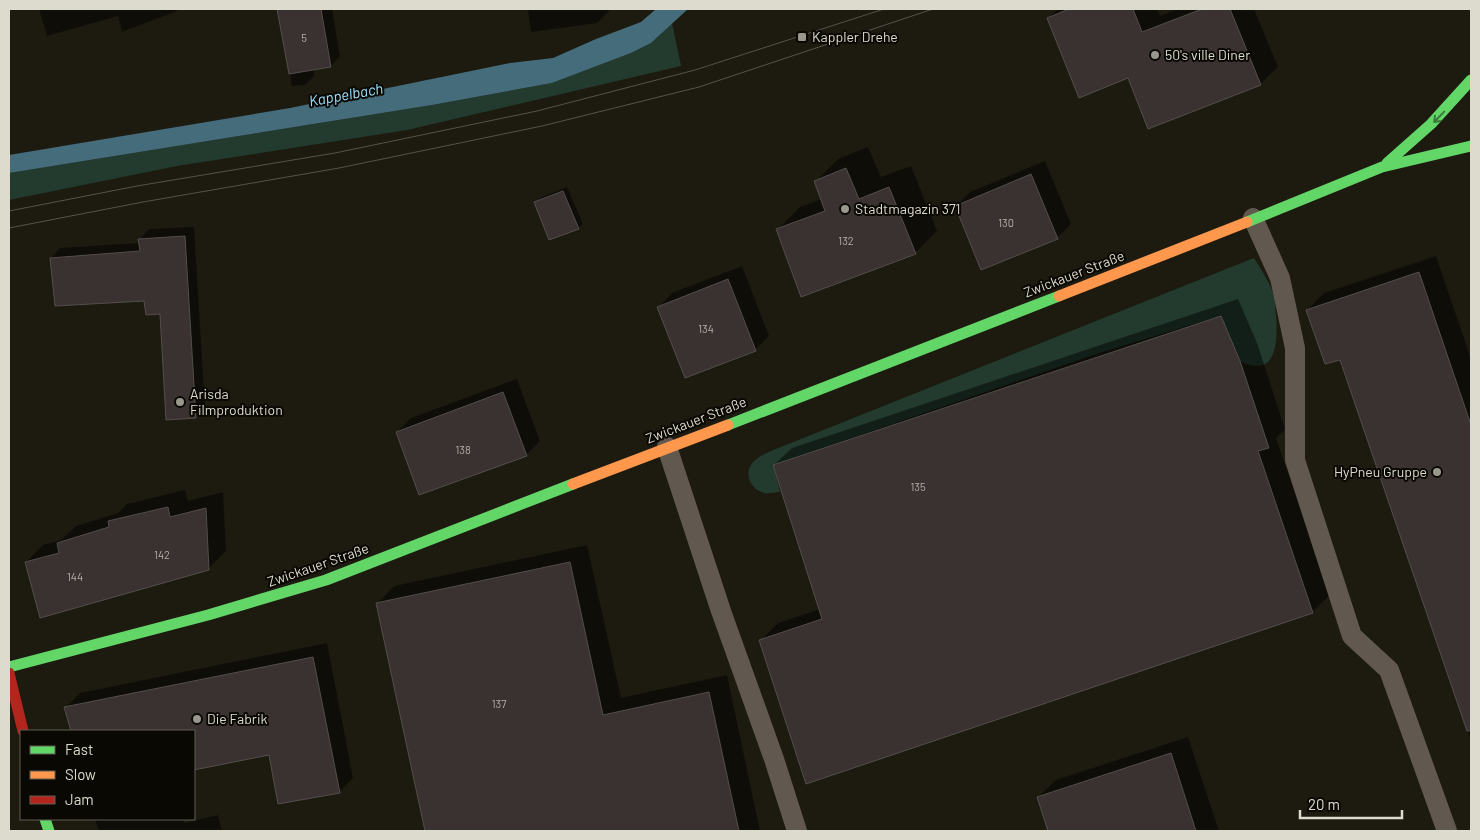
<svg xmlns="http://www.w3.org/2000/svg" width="1480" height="840" viewBox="0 0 1480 840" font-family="Barlow,sans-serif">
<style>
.green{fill:#233b2e}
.water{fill:#456c7a}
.shadow{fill:#0007}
.building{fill:#393231;stroke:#534e4c}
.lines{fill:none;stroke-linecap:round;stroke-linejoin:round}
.lane{stroke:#61594f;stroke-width:20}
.fast{stroke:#63d668;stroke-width:11}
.slow{stroke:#ff974d;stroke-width:11}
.jam{stroke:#b3261e;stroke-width:11}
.tram{stroke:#57524a;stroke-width:1}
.oneway{stroke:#3b793b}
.poi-dot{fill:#9a978c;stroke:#0a0803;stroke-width:2}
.labels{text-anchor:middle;stroke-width:4;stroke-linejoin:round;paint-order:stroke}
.number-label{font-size:11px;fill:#b4b0a7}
.poi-label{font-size:14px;fill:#dddace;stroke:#0a0803;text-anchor:start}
.street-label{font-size:14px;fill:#dddace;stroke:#0a0803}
.water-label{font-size:15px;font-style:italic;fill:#98e3ff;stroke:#0a0803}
</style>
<rect width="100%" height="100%" fill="#1d1a10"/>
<!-- green -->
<g class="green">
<path d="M672,23l9,43 -274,64 -230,36 -168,34v-27l423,-68 120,-22 79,-30 20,-10z"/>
<path d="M1254,258c7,11 16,25 20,38 2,6 1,13 2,20 2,25 1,64 -36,45l-20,-45 -124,38 -323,111 7,27c-5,0 -11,2 -16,1 -12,-3 -20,-17 -13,-28 4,-7 12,-10 20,-14z"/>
</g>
<!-- water -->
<path class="water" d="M656,9h32l-37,34 -20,10 -79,30 -120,22 -423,68v-18l281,-47 220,-45 43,-5 43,-19 45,-17z"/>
<!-- shadow -->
<g class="shadow">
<path d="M39,9h143l-60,23 -4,-16 -71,20z"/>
<path d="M278,9h54l8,47 -9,10 -17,3v7l-9,9 -13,1z"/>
<path d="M528,9h83l-14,14 -66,9z"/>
<path d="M1058,9h99l3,7 18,-7h76l24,58 -18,17 -131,-7 -81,-59z"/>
<path d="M868,147l13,30 30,-11 26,65 -22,22 -137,-24 22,-22 22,-8 -6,-18 22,-22z"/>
<path d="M1045,161l26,63 -14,14 -101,-32 14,-14z"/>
<path d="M567,187l16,37 -5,4 -42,-26 4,-4z"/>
<path d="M194,227l11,181 -10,9 -34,-104 -16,-14 -94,-41 9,-10 80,-5v-4l9,-10z"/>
<path d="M1436,256l35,103v382l-130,-382 -34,-49 17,-17z"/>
<path d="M742,266l27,70 -14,14 -96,-43 13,-14z"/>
<path d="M1238,299l19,44 28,86 -9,9 54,157 -18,17 -551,28 17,-17 42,-14 -46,-144 18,-17z"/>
<path d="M517,379l23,62 -14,14 -129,-23 14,-14z"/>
<path d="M185,490l3,11 35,-9 3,59 -18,18 -182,-7 17,-17 18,-5 15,-14 42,-13 9,-9z"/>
<path d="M587,545l34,153 106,-23 33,156h-333l-50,-227 17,-18z"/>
<path d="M327,643l26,135 -14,14 -69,-39 -76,16v-38h-122l-6,-24 14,-14z"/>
<path d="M1188,737l31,94h-170l-11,-34 18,-17z"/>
<path d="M218,815l4,16h-123l-4,-12h89v4z"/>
</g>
<!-- building -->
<g class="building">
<path d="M277,9h44l10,58 -42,7z"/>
<path d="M1069,9h64l9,23 60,-23h28l31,76 -113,44 -20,-51 -49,20 -32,-80z"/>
<path d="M846,168l13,31 30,-12 27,67 -115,43 -25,-68 49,-18 -11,-30z"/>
<path d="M1031,174l27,65 -77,31 -26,-64z"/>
<path d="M563,191l16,38 -30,11 -15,-38z"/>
<path d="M185,236l11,182 -30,2 -6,-106 -14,1 -2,-14 -89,5 -5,-48 90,-7 -2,-12z"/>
<path d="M1419,272l52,153v306h-4l-127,-371 -15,4 -19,-54z"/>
<path d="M728,279l28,72 -71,27 -28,-71z"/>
<path d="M1221,316l19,45 29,87 -11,3 55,162 -507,171 -47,-144 63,-21 -49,-154z"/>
<path d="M503,392l24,64 -108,39 -23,-63z"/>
<path d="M168,507l2,10 36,-9 3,62 -169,48 -15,-56 34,-9 -2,-10 52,-16 -1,-6z"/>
<path d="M570,562l33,153 106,-23 30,139h-314l-49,-228z"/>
<path d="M313,657l27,136 -62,11 -9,-49 -75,15v-39h-123l-7,-24z"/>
<path d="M1171,753l25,78h-148l-11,-34z"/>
</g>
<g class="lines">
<!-- lane -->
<g class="lane">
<path d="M1253,218l27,60 15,70v112l57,176 37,34 58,161"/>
<path d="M667,447l54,164 53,148 23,72"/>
</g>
<!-- fast -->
<g class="fast">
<path d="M1387,163l44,-39 40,-44"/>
<path d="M1247,222l135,-55 89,-21"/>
<path d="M728,425l331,-129"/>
<path d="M9,667l199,-52 118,-35 247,-96"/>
<path d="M45,819l4,12"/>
</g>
<!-- slow -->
<g class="slow">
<path d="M1059,296l188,-74"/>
<path d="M573,484l155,-59"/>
</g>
<!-- jam -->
<path class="jam" d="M9,673l14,58"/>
<!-- tram -->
<g class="tram">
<path d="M9,211l128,-25 198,-33 202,-42 158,-41 189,-61"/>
<path d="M9,228l134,-26 196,-34 203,-42 157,-39 234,-78"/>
</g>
</g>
<!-- one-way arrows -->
<defs><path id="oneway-shaft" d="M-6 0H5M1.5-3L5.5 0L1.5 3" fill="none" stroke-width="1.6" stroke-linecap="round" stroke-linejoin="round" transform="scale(1.25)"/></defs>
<use class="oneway" href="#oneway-shaft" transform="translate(1439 117) rotate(134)"/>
<!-- markers -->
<g class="poi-dot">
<rect x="797" y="32" width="10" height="10" rx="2.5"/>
<circle cx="1155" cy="55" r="5"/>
<circle cx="845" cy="209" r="5"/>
<circle cx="180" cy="402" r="5"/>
<circle cx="1437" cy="472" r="5"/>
<circle cx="197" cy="719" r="5"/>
</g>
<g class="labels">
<!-- number labels -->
<g class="number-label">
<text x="304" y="42">5</text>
<text x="1006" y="227">130</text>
<text x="846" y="245">132</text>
<text x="706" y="333">134</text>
<text x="463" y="454">138</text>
<text x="918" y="491">135</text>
<text x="162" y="559">142</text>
<text x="75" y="581">144</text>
<text x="499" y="708">137</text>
</g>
<!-- poi labels -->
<g class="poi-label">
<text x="812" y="42">Kappler Drehe</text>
<text x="1165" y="60">50's ville Diner</text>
<text x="855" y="214">Stadtmagazin 371</text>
<text x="190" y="399">Arisda<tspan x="190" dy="16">Filmproduktion</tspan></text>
<text x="1427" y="477" text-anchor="end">HyPneu Gruppe</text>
<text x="207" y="724">Die Fabrik</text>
</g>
<!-- street labels -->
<g class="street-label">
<text transform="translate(1074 274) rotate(-21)" y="5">Zwickauer Straße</text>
<text transform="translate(696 420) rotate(-21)" y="5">Zwickauer Straße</text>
<text transform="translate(318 565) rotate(-19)" y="5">Zwickauer Straße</text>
</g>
<!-- water labels -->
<g class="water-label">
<text transform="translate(346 95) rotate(-10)" y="5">Kappelbach</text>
</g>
</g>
<!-- border -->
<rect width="1480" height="840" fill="none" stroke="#dddace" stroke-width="20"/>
<!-- legend -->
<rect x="20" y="730" width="175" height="90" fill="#0a0803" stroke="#5e5c54"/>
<rect x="30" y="746" width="25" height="8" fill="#63d668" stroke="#5e5c54"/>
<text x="65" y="755" font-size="15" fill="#dddace">Fast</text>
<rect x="30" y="771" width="25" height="8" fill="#ff974d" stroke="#5e5c54"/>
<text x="65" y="780" font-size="15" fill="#dddace">Slow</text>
<rect x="30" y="796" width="25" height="8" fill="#b3261e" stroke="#5e5c54"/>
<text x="65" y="805" font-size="15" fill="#dddace">Jam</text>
<!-- scale -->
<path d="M1300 810v8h102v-8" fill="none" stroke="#dddace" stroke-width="2.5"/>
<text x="1308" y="810" font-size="15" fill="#dddace" stroke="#0a0803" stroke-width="4" paint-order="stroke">20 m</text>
</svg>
